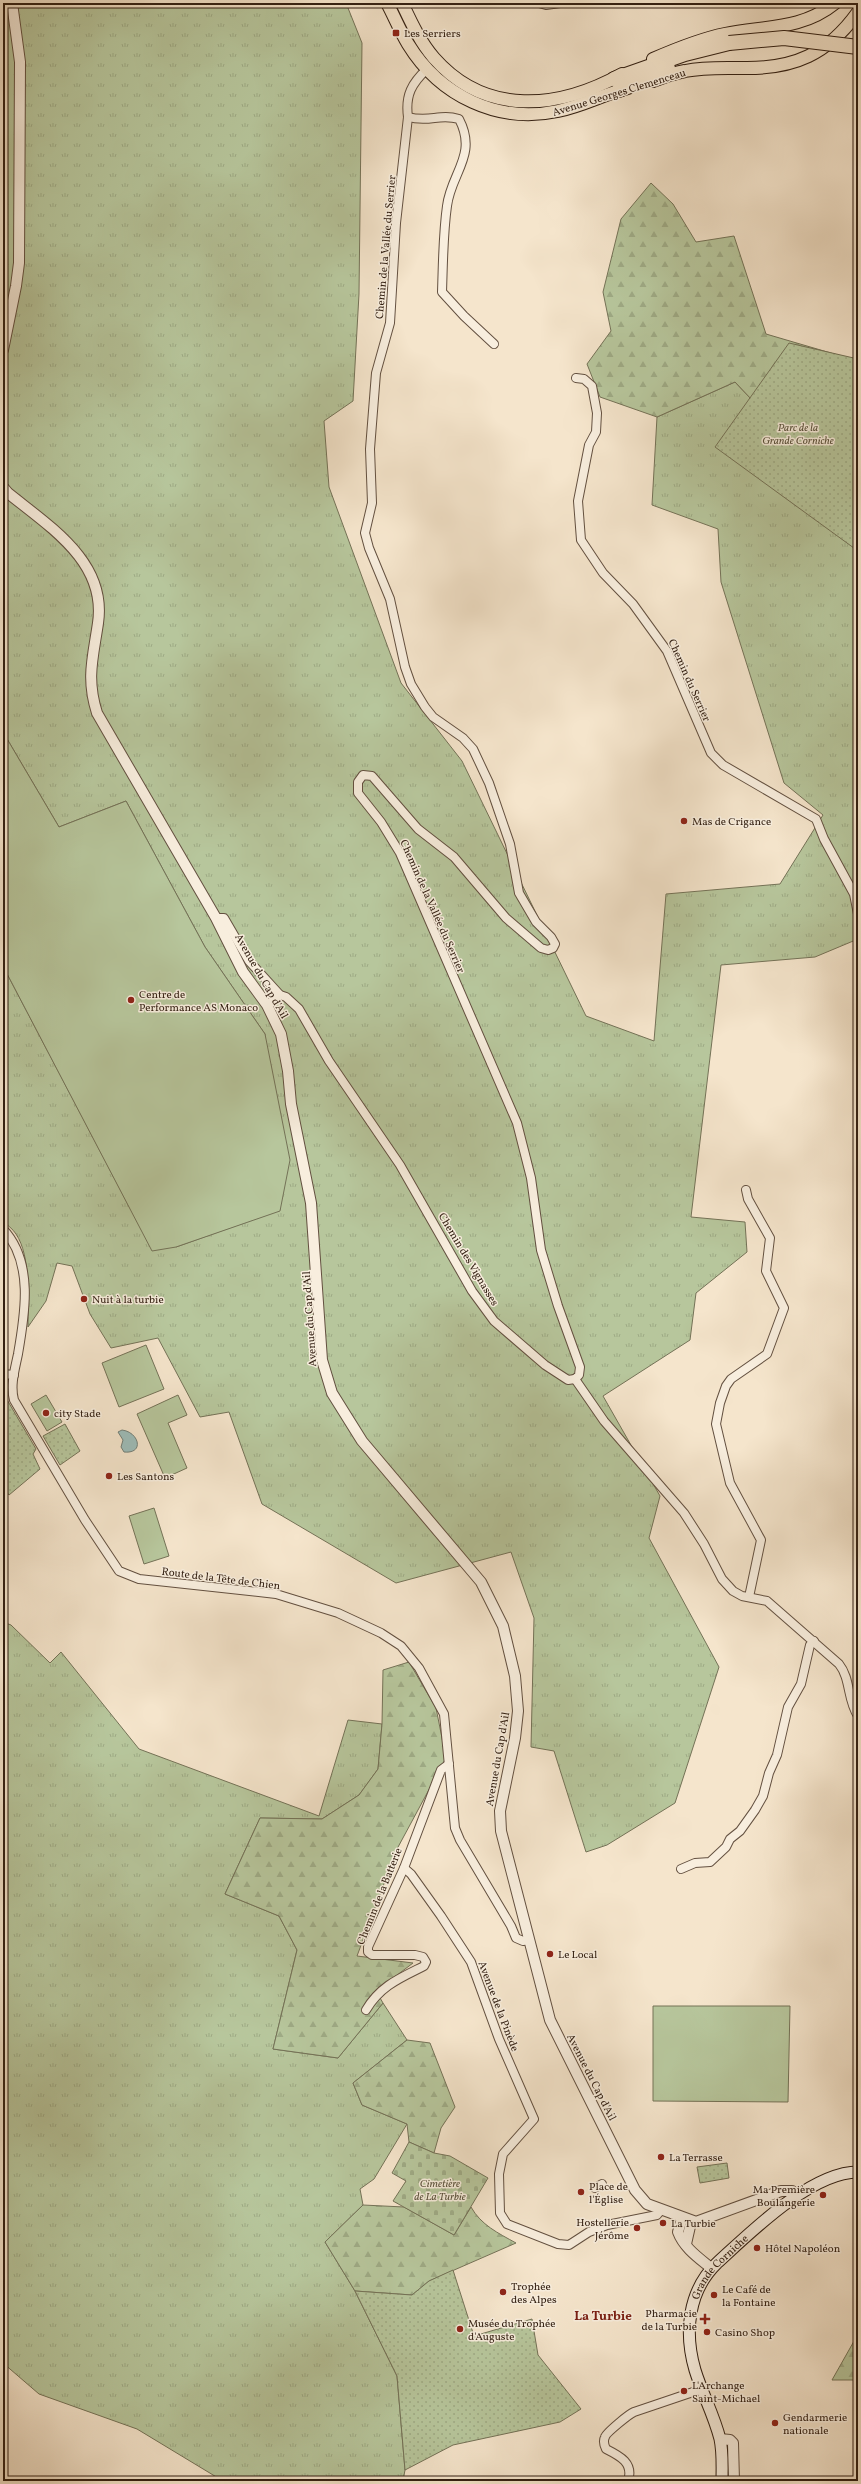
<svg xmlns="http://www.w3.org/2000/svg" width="861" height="2484" viewBox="0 0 861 2484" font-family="Vollkorn,serif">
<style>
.grass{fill:url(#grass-tufts);stroke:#747257}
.forest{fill:url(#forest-firs);stroke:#747257}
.cemetery{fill:url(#cemetery-stones);stroke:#747257}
.park{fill:url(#park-dots);stroke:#747257}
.pitch{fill:#b7c69c;stroke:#747257}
.water{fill:#9dbebb;stroke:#727e77}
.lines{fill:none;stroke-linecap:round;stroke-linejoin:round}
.minor-casing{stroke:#635040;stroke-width:10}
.tertiary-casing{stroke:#635040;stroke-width:12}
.secondary-casing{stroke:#321f12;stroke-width:13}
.primary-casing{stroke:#321f12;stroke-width:14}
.motorway-casing{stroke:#321f12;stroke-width:16}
.minor{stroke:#f8eede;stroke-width:8}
.tertiary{stroke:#f8eede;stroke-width:10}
.secondary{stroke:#f8eede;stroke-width:11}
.primary{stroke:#f5e5cc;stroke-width:12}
.motorway{stroke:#f5e5cc;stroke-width:14}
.motorway-bridge-casing{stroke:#321f12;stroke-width:16;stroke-linecap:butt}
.motorway-bridge{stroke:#f5e5cc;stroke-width:14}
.poi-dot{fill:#8f2418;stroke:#f8eede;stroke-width:1.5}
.labels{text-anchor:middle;stroke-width:3;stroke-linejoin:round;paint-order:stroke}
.poi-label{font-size:11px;fill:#321f12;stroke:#f8eede;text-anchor:start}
.street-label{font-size:11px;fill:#321f12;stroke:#f8eede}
.park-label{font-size:11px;font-style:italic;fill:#5a513b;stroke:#f8eede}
.quarter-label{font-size:13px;font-weight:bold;fill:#7a1f14;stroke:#f8eede}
</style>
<defs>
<pattern id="grass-tufts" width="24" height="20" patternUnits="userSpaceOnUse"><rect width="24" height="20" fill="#b7c69c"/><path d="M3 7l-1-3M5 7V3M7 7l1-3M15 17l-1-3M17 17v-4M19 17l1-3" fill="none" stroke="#9eaa85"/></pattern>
<pattern id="forest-firs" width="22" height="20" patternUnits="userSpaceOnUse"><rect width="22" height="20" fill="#b7c69c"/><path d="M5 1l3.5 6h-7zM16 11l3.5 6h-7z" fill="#9eaa85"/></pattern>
<pattern id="cemetery-stones" width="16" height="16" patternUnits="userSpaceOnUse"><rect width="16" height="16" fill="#b7c69c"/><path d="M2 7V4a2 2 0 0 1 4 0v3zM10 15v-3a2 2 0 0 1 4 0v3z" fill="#9eaa85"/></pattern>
<pattern id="park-dots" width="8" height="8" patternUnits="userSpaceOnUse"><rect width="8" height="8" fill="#b7c69c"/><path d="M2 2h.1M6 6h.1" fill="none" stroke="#9eaa85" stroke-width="1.8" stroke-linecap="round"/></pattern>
</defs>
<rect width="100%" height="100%" fill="#f5e5cc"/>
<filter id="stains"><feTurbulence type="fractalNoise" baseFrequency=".005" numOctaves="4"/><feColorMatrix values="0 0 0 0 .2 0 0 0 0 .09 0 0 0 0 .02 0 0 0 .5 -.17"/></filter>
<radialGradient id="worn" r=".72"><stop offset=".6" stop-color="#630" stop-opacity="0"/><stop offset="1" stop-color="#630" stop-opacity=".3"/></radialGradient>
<!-- grass -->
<g class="grass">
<path d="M3,3h343l16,40 -3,251 -6,107 -29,20 5,66 72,196 61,78 124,255 68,25 12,-147 114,-10 43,-69 -39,-32 -63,-201 -3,-53 -66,-24 5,-88 78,-35 123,130v427l-43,18 -94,8 -30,252 54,5 2,30 -51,41 -6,47 -87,56 57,100 -11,42 70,129 -44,136 -68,42 -21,7 -32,-101 -23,-4 3,-129 -23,-66 -115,31 -134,-79 -33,-92 -29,5 -42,-79 -47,10 -21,-34 -18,-48 -15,-3 -11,38 -18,26c0,-26 3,-71 -12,-93 -3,-5 -9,-9 -13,-13v-255l127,242 46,39 104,-37 -15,-176 -60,-87 -79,-146 -67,26 -56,-95z"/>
<path d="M3,1622l8,3 39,38 11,-11 78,97 180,67 29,-96 34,4 -4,45 -19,26 -37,24 -62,-1 -35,76 54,22 18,34 -24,99 65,9 45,-55 24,37 -54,43 9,22 45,19 -33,55 -14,10 3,16 -38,37 30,49 42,85 8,94 -2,11h-180l-86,-52 -98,-35 -36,-31z"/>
</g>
<!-- forest -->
<g class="forest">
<path d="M651,183l22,21 23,38 38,-6 32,98 92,27v151l-123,-130 -78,35 -57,-20 -13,-33 24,-33 -8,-39 18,-73z"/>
<path d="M409,1662l27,46 10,50 -49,91 -40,107 56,7 -37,28 7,12 -45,55 -65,-9 24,-99 -18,-34 -54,-22 35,-76 62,1 37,-24 19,-26 4,-45 1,-54z"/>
<path d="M407,2040l23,3 25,64 -14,21 -7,25 -25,-11 -2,-18 -45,-19 -9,-22z"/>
<path d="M363,2205l41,2 50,28 17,-28c10,18 27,26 45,36l-87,38 -17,14 -57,-4 -30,-49z"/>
<path d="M858,2334v46h-26z"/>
</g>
<!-- cemetery -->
<path class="cemetery" d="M409,2142l25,11 16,3 38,22 -34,57 -61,-34 13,-20 -14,-8z"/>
<!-- park -->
<g class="park">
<path d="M789,343l69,16v192l-143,-104z"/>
<path d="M3,1388l3,10 30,51 -3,5 7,15 -31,26 -6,-8z"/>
<path d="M65,1424l15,27 -20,14 -17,-29z"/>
<path d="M727,2163l2,15 -29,5 -3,-16z"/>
<path d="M453,2270l21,66 58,-17 6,36 43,54 -21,13 -107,23 -48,25 -8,-94 -42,-85 57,4 17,-14z"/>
</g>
<!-- pitch -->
<g class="pitch">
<path d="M3,732l56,95 67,-26 79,146 60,87 25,126 -10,51 -104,36 -24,4 -149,-285z"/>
<path d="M146,1345l18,44 -45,18 -17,-44z"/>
<path d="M46,1395l16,27 -15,9 -16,-27z"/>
<path d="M178,1395l9,20 -19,8 19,45 -22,10 -28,-64z"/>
<path d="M154,1508l15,48 -25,8 -15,-48z"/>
<path d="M653,2006h137l-2,96 -135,-1z"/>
</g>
<!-- water -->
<path class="water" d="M122,1430c17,2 23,24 2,22l-3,-5 2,-7 -5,-8z"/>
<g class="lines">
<!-- minor casing -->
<g class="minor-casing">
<g id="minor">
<path d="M539,3l7,2 14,-2"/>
<path d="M427,69c-15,14 -22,26 -19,48l-12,106 -6,100 -14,50 -6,76 2,54 -7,30 4,15 21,51 15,68 6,17 14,23 8,10 30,21 10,11 16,34 21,61 9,49 17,29 15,15 4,7 -2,4 -5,2 -7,-2 -35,-30 -52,-61 -36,-28 -46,-53 -9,-1 -5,7v11l23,29 19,31 117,270 14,55 10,72 17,56 22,61 -1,8 -4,4"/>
<path d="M408,117c22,6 31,-4 51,2 19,36 -8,54 -12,87 -4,28 -4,58 -5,86l22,24 30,28"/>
<path d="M576,378l8,1 8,7 5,27 -1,19 -7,13 -11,56 3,39 22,33 30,31 34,47 44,102 12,12 93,54 8,20 30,55 4,20"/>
<path d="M216,918h8l25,43 31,34 6,2 13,12 30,52 71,104 72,126 22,30 51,44 23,15 7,-1"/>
<path d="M267,1005l13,-10"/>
<path d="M746,1190l2,9 22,39 -4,33 18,37 -17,46 -36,25 -5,7 -6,17 -4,21 14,59 31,57 -12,57"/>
<path d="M3,1229c31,33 22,85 15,125 -3,15 -8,31 -4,46l71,120 34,51 20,8 137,15 62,19 43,20 20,13 18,22 25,46 11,114 5,12 51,86 5,12 7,3 6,-1"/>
<path d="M3,1374l11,1"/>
<path d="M575,1379l29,42 80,92 20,31 18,35 11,12 9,5 25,5 72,63c12,15 8,36 19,52"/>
<path d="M404,1868l7,6 30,42 30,46 28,77 35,80 -31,35 -4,20 1,39 7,11 51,20 11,1 20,-13 18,-7 50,-10 4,-5"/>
<path d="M681,1869l14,-6 15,-1 16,-15 4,-8 10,-8 15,-21 8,-14 6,-23 8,-18 11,-48 13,-23 9,-39 4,-4"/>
<path d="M366,2010c14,-24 34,-32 58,-44l2,-4 -3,-5 -8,-2h-43l-4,-3v-5l36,-79 37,-98 8,-6"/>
<path d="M595,2188l7,-4"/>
<path d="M628,2481c6,-18 -8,-25 -22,-32 -2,-4 -3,-8 -1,-12 1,-4 24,-23 29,-25l68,-23"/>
</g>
</g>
<!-- tertiary casing -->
<g class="tertiary-casing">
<g id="tertiary">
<path d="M3,350l13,-64 3,-23 1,-201 -8,-59"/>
<path d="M3,487l5,6c42,34 99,69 90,130 -5,35 -12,55 -1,90l119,205 27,54 24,33 14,29 7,37 3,33 20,99 11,157 10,33 30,48 119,141 22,44 12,50 3,35 -3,27 -15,73 1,20 49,189 85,170 12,14 49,18 85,-31h11l5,4"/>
<path d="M682,2218l-4,14c6,16 21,26 33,36"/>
<path d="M686,2244l5,-22"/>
<path d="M720,2439l10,1 3,3 1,38"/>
</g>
</g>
<!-- secondary casing -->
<g class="secondary-casing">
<g id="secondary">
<path id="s1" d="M722,2481c0,-14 1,-28 -2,-42 -6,-24 -18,-46 -25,-69 -11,-38 -7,-79 22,-107 34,-31 94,-91 141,-91"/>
</g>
</g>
<!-- primary casing -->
<g class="primary-casing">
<g id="primary">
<path d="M387,3c7,13 13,28 21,41 32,52 90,80 150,67 25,-5 46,-17 70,-23"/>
<path d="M402,3c9,19 18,39 32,55 52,59 125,51 188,16"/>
<path d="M653,59c23,-10 47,-20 72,-25 39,-8 77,-4 110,-31"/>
<path d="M653,81c10,-4 21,-8 32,-10 19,-4 38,-3 58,-3 51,1 85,-14 115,-56"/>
</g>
</g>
<!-- motorway casing -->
<g class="motorway-casing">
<g id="motorway">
<path d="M614,79l71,-25 44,-11"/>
<path d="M619,90l49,-22"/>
</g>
</g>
<!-- minor -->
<use href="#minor" class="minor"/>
<!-- tertiary -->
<use href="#tertiary" class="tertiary"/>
<!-- secondary -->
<use href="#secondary" class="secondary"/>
<!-- primary -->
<use href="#primary" class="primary"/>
<!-- motorway -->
<use href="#motorway" class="motorway"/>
<!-- motorway-bridge casing -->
<g class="motorway-bridge-casing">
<path id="motorway-bridge" d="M729,43l55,-5 74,9"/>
</g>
<!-- motorway-bridge -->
<use href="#motorway-bridge" class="motorway-bridge"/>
</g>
<!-- markers -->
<g class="poi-dot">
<rect x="392" y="29" width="8" height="8" rx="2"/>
<circle cx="684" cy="821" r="4"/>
<circle cx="131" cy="1000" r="4"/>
<circle cx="84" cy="1299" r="4"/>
<circle cx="46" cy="1413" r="4"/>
<circle cx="109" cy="1476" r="4"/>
<circle cx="550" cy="1954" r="4"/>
<circle cx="661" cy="2157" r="4"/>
<circle cx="581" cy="2192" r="4"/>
<circle cx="823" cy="2195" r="4"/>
<circle cx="663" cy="2223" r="4"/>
<circle cx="637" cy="2228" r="4"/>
<circle cx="757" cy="2248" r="4"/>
<circle cx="503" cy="2292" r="4"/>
<circle cx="714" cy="2295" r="4"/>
<path d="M703 2313h4v4h4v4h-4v4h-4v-4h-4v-4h4z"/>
<circle cx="460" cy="2329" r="4"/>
<circle cx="707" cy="2332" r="4"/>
<circle cx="684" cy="2391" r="4"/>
<circle cx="775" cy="2423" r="4"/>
</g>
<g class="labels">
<!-- poi labels -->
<g class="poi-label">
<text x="404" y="37">Les Serriers</text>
<text x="692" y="825">Mas de Crigance</text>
<text x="139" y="998">Centre de<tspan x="139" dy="13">Performance AS Monaco</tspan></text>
<text x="92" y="1303">Nuit à la turbie</text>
<text x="54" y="1417">city Stade</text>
<text x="117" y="1480">Les Santons</text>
<text x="558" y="1958">Le Local</text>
<text x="669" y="2161">La Terrasse</text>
<text x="589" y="2190">Place de<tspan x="589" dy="13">l'Église</tspan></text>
<text x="815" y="2193" text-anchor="end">Ma Première<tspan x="815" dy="13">Boulangerie</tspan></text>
<text x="629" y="2226" text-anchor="end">Hostellerie<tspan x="629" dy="13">Jérôme</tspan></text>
<text x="671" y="2227">La Turbie</text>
<text x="765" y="2252">Hôtel Napoléon</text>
<text x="511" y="2290">Trophée<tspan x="511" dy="13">des Alpes</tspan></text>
<text x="722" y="2293">Le Café de<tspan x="722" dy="13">la Fontaine</tspan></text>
<text x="697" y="2317" text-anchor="end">Pharmacie<tspan x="697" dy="13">de la Turbie</tspan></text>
<text x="468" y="2327">Musée du Trophée<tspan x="468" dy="13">d'Auguste</tspan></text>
<text x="715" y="2336">Casino Shop</text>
<text x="692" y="2389">L'Archange<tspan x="692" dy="13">Saint-Michael</tspan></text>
<text x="783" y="2421">Gendarmerie<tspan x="783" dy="13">nationale</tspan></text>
</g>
<!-- street labels -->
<g class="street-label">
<text transform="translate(619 92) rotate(-17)" y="4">Avenue Georges Clemenceau</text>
<text transform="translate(385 247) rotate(-85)" y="4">Chemin de la Vallée du Serrier</text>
<text transform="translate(690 680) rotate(66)" y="4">Chemin du Serrier</text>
<text transform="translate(433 906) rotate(66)" y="4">Chemin de la Vallée du Serrier</text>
<text transform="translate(262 976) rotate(60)" y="4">Avenue du Cap d'Ail</text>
<text transform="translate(469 1259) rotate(59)" y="4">Chemin des Vignasses</text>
<text transform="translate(309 1319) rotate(-94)" y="4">Avenue du Cap d'Ail</text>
<text transform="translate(221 1578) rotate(7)" y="4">Route de la Tête de Chien</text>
<text transform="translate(497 1759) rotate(-80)" y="4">Avenue du Cap d'Ail</text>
<text transform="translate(379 1896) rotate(-68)" y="4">Chemin de la Batterie</text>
<text transform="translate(499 2006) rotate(69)" y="4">Avenue de la Pinède</text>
<text transform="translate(592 2077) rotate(63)" y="4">Avenue du Cap d'Ail</text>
<text dy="4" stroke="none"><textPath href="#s1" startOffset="229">Grande Corniche</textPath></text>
</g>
<!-- park labels -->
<g class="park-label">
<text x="798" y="431">Parc de la<tspan x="798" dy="13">Grande Corniche</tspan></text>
<text x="440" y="2187">Cimetière<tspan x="440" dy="13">de La Turbie</tspan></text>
</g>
<!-- quarter labels -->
<g class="quarter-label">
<text x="603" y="2320">La Turbie</text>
</g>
</g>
<!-- margin -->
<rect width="861" height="2484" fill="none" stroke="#f5e5cc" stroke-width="16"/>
<rect x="4" y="4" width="853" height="2476" fill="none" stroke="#321f12" stroke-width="2"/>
<rect x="8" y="8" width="845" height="2468" fill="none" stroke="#321f12"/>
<rect width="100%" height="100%" filter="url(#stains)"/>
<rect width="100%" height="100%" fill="url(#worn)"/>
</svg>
